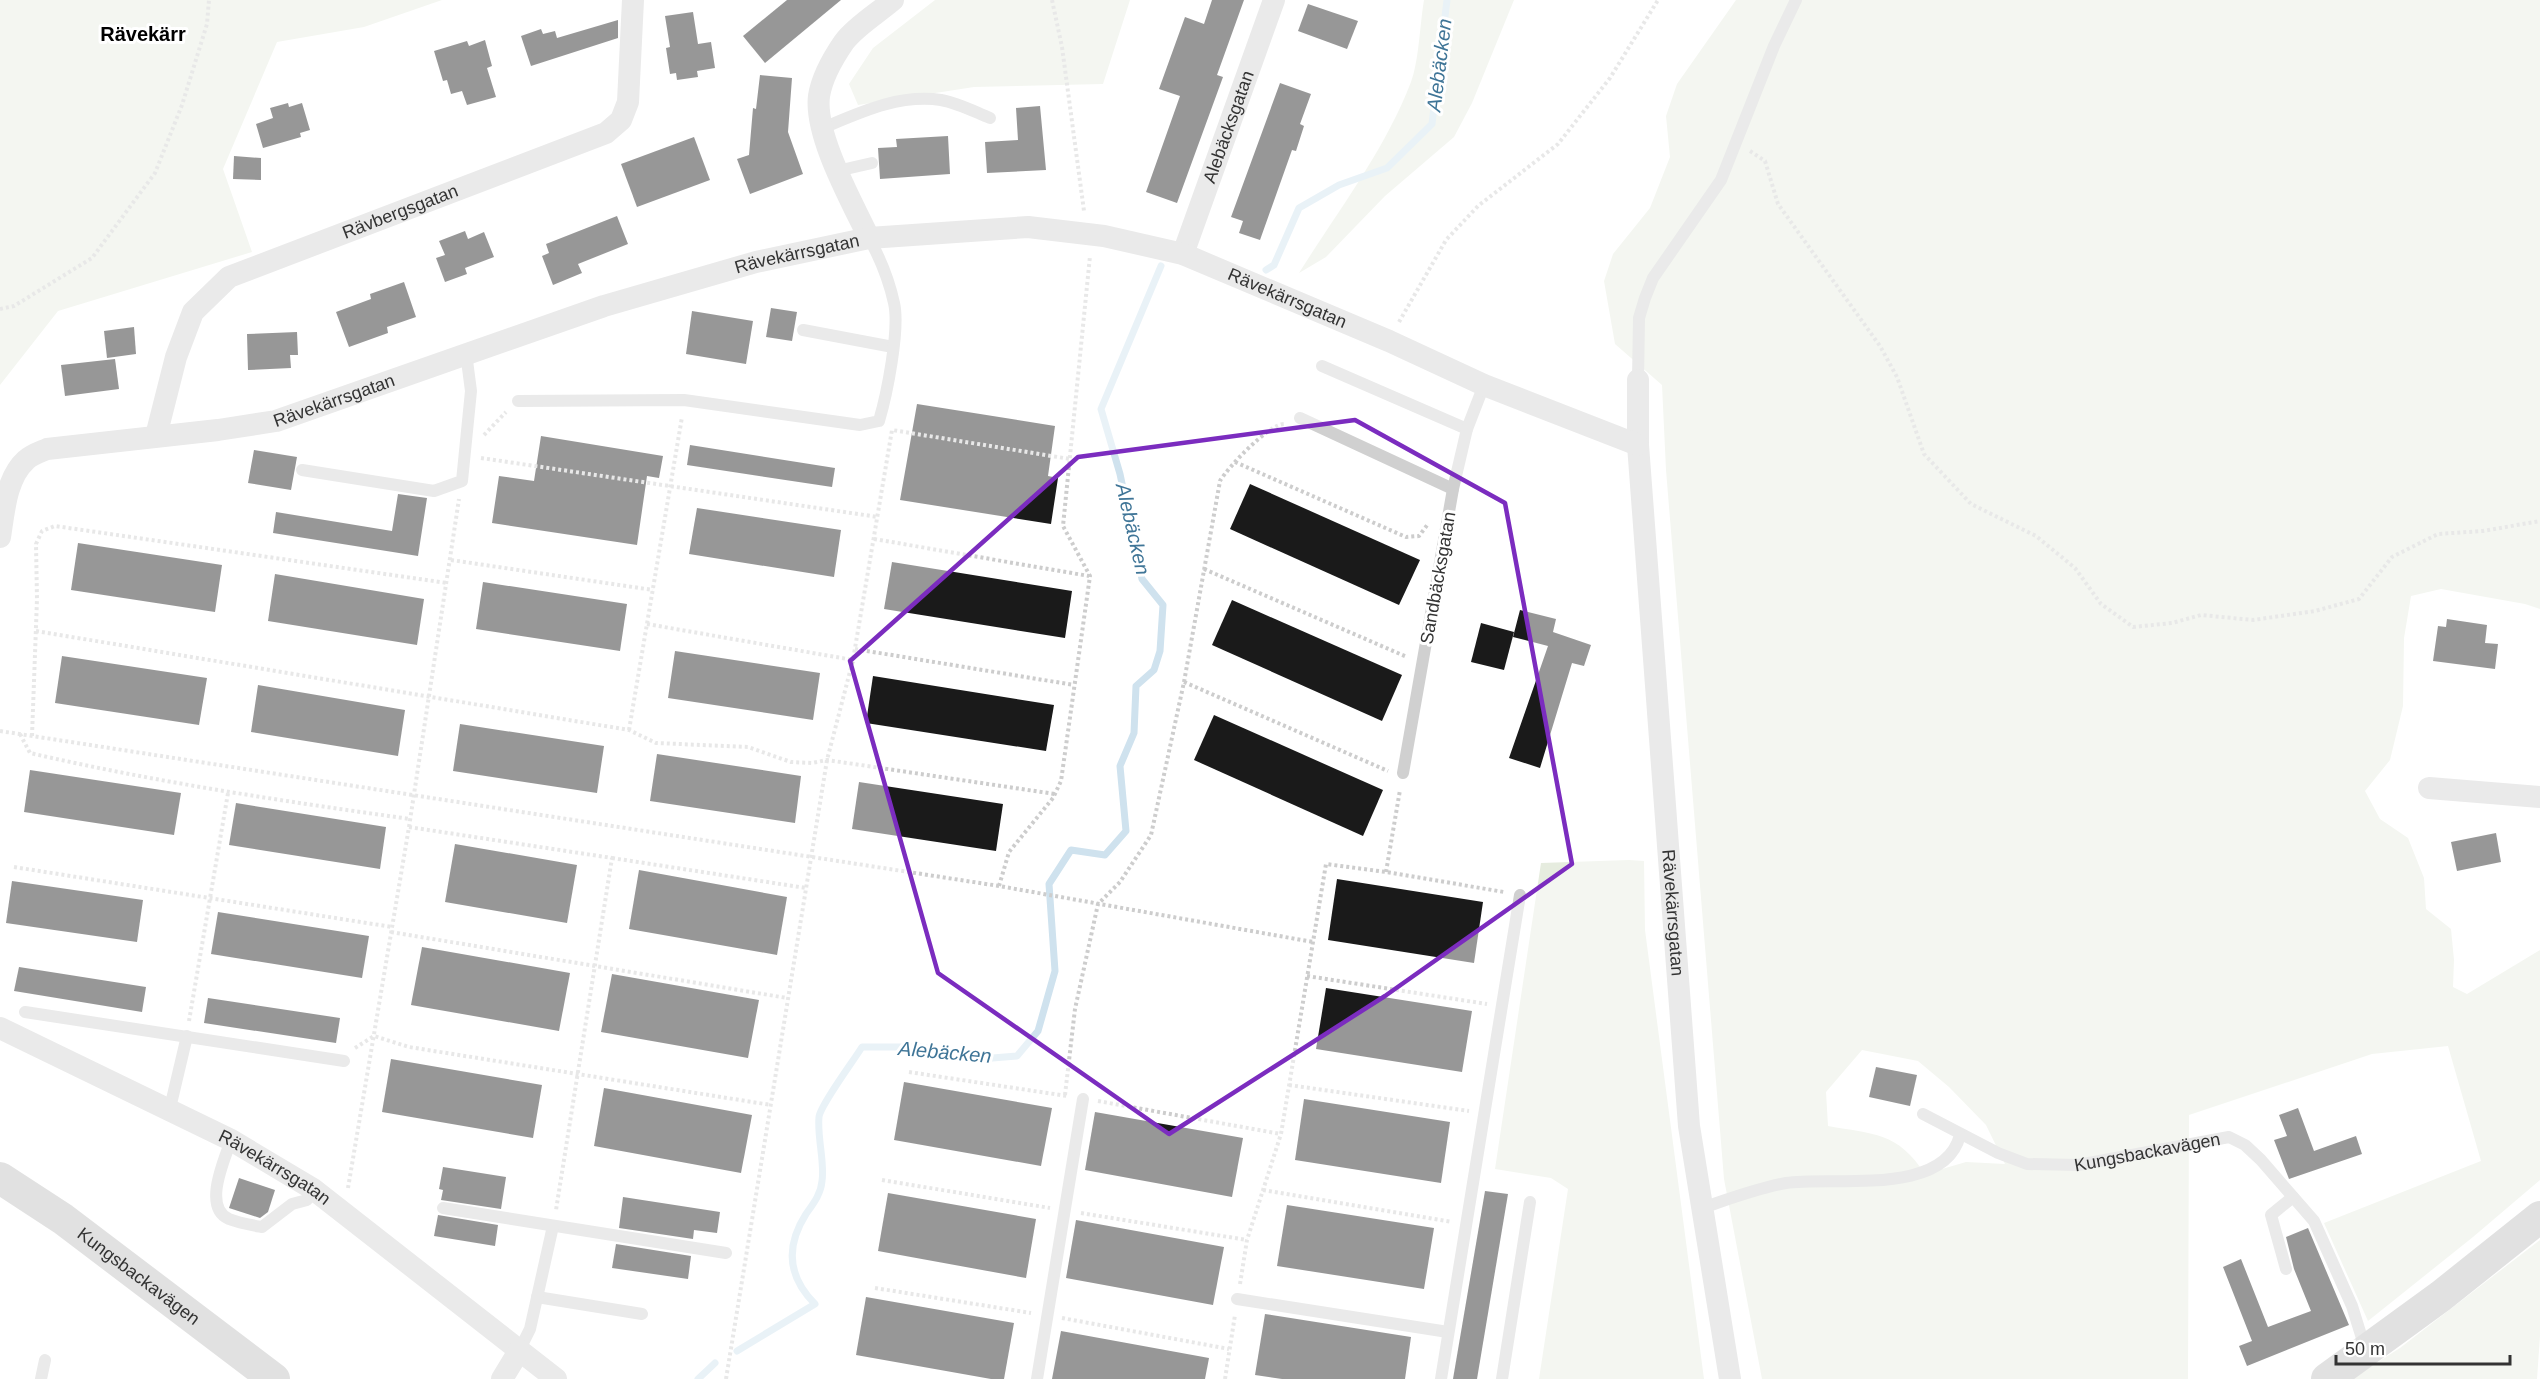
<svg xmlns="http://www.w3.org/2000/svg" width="2540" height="1379" viewBox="0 0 2540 1379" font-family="Arial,sans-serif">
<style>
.green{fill:#e6ecdf;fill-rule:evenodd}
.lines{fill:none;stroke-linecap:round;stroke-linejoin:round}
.stream{stroke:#cfe2ee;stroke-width:7}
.building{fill:#1a1a1a}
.path{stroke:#cdcdcd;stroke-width:4;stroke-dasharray:3 3;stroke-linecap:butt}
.lane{stroke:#d0d0d0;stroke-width:12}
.street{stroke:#d0d0d0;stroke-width:22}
.secondary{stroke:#bdbdbd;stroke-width:32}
.marked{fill:none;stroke:#7b2cbf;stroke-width:4.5;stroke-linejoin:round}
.labels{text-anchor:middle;stroke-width:6;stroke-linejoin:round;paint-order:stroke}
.street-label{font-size:18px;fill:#333;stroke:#fff}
.neighbourhood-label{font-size:20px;font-weight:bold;fill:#000;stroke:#fff}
.water-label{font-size:20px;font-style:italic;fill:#3f7597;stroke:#fff}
</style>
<rect width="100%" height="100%" fill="#fff"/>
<!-- green -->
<g class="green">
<path d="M0,0h442l-78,27 -87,15 -54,127 29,83 -194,59 -58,74z"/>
<path d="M935,0h195l-27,84 -129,3 -116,18 -9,-21 24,-36z"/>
<path d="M1424,0h90l-42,103 -18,34 -69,59 -59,61 -27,16c39,-62 86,-123 112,-191 8,-21 9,-59 13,-82z"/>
<path d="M1736,0h804v609l-15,-5 -84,-15 -30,7 -7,42 -1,68 -13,54 -25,31 15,28 28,19 16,40 2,31 25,20 3,31 -1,27 14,7 73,-44v230l-67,57 -105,84 -44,-98 157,-62 -33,-115 -76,8 -183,61 -1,264h-426l-38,-200 -58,-709 -4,-85 -47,-41 -11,-63 9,-27 37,-46 20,-51 -4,-41 11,-32zM1862,1050l56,11 31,26 37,38 19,39 -39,-2 -41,12c-27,-42 -52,-40 -97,-48l-2,-34z"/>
<path d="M1629,860l15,1 1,69 59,449h-165l29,-190 -17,-11 -56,-9 46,-306z"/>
<path d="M2540,1240v96l-3,43h-186l49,-31z"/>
</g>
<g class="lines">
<!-- stream -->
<g class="stream">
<path d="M1266,270l8,-5 25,-57 40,-23 48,-17 45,-44 15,-124"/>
<path d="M737,1351l78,-47c-27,-27 -30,-57 -9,-90 7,-10 15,-20 16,-33 3,-18 -5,-44 -3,-64 1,-11 35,-57 43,-70h59l59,12 37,-3 21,-25 17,-60 -6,-87 22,-34 34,5 21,-24 -6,-65 14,-33 2,-47 18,-16 6,-19 3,-46 -21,-26 -22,-105 -19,-65 60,-143"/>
<path d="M698,1379l17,-16"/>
</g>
</g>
<!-- building -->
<g class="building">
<path d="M787,0h54l-76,63 -22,-27z"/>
<path d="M1212,0h32l-27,75 6,2 -46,126 -31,-11 34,-96 -21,-7 26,-72 19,7z"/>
<path d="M1308,4l50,17 -11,28 -49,-18z"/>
<path d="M693,12l5,32 13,-2 4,26 -18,3 1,6 -21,3 -1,-7 -6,1 -4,-26 4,-1 -5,-31z"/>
<path d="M618,20v18l-87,28 -10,-30 20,-7 2,5 12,-3 2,7z"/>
<path d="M485,40l7,26 -5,2 9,29 -29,8 -5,-14 -11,3 -4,-14 -4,1 -9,-30 33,-10 2,5z"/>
<path d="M760,75l32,3 -4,54 15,42 -53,20 -13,-35 12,-4 4,-47 3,1z"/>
<path d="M1280,83l31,11 -11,30 4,2 -8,25 -4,-1 -32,90 -21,-7 4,-12 -12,-4z"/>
<path d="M288,103l1,4 13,-4 8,27 -10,3 1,4 -38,11 -7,-24 17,-6 -3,-10z"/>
<path d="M1040,106l6,64 -59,3 -2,-31 33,-2 -2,-32z"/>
<path d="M948,136l2,38 -70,5 -2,-31 19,-1 -1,-8z"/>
<path d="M694,137l16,43 -73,27 -16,-43z"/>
<path d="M234,156l27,2v22l-28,-1z"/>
<path d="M617,216l11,28 -50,20 4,9 -29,12 -11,-29 7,-3 -3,-9z"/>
<path d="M465,231l3,8 16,-7 10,25 -29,11 2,6 -22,8 -9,-24 9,-3 -6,-14z"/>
<path d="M404,282l12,35 -29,10 1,6 -39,14 -13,-35 35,-13 -1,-5z"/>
<path d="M771,308l26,4 -5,29 -26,-4z"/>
<path d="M692,311l61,10 -7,43 -60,-10z"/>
<path d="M134,327l2,27 -29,4 -3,-27z"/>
<path d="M297,332l1,23h-8l1,13 -43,2 -1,-36z"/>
<path d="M115,359l4,30 -54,7 -4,-31z"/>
<path d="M917,404l138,22 -7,50 10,2 -7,46 -151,-24z"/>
<path d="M541,436l122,20 -4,22 -12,-2 -10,69 -145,-22 7,-47 35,5z"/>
<path d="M690,445l145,23 -3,19 -145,-22z"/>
<path d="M254,450l43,7 -6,33 -43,-7z"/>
<path d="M1250,484l170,76 -21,45 -169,-76z"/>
<path d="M398,494l29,4 -9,58 -145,-23 3,-21 116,19z"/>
<path d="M697,508l144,22 -7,47 -145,-23z"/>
<path d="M78,543l144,22 -7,47 -144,-22z"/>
<path d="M892,562l180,29 -7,47 -181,-29z"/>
<path d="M275,574l149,25 -7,46 -149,-24z"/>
<path d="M483,582l144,22 -7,47 -144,-22z"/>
<path d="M1232,600l170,75 -20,46 -170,-76z"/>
<path d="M1520,610l36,9 -3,13 38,13 -7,21 -12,-3 -32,105 -31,-10 39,-112 -35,-9z"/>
<path d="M2447,619l40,6 -2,18 13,1 -3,25 -62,-8 5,-35 8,1z"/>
<path d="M1481,623l33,9 -10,38 -33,-8z"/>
<path d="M675,651l145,22 -7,47 -145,-22z"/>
<path d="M62,656l145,22 -8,47 -144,-22z"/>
<path d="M873,676l181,29 -8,46 -180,-28z"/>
<path d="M258,685l147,25 -7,46 -147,-24z"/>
<path d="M1214,715l169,75 -20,46 -169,-76z"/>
<path d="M460,724l144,22 -7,47 -144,-22z"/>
<path d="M657,754l144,22 -6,47 -145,-22z"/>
<path d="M30,770l151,23 -7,42 -150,-23z"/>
<path d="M859,782l144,22 -7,47 -144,-22z"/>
<path d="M236,803l150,24 -6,42 -151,-24z"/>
<path d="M2496,833l5,29 -44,9 -6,-29z"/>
<path d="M455,844l122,21 -10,58 -122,-21z"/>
<path d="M639,870l148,27 -10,58 -148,-26z"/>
<path d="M1337,879l146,23 -9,61 -146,-23z"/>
<path d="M12,881l131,19 -6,42 -131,-19z"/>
<path d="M218,912l151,24 -7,42 -151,-24z"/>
<path d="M422,947l148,26 -11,58 -148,-26z"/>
<path d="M19,967l127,20 -4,25 -128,-21z"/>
<path d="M612,974l147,26 -11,58 -147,-26z"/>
<path d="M1326,988l146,23 -10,61 -146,-23z"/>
<path d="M208,998l132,20 -4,25 -132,-20z"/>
<path d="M391,1059l151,26 -9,53 -151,-26z"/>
<path d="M1876,1067l41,8 -7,31 -41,-9z"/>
<path d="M904,1082l148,26 -11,58 -147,-26z"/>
<path d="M604,1088l148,27 -11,58 -147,-27z"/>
<path d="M1304,1099l146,23 -9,61 -146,-23z"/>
<path d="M2298,1108l16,43 42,-15 6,18 -73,25 -15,-39 13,-4 -8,-21z"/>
<path d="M1095,1112l148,26 -11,59 -147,-27z"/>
<path d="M443,1167l63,10 -5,32 -60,-9 2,-10 -4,-1z"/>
<path d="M239,1178l36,12 -7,22 -8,6 -31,-10z"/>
<path d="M1485,1191l23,3 -31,185h-24z"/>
<path d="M888,1193l148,26 -10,59 -148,-27z"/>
<path d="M623,1197l97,15 -3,21 -23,-3 -1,9 -74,-11z"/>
<path d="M1287,1205l147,23 -10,61 -147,-23z"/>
<path d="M438,1215l60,10 -3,21 -61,-10z"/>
<path d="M1076,1220l148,27 -11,58 -147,-27z"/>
<path d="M2308,1228l41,97 -102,41 -8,-20 13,-5 -29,-74 18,-8 27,68 43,-16 -17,-42 -8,-32z"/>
<path d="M616,1244l75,12 -3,23 -76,-11z"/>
<path d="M866,1297l148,26 -10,56h-13l-135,-24z"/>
<path d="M1265,1314l146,23 -6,42h-123l-27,-4z"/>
<path d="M1061,1331l148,27 -4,21h-153z"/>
</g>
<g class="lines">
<!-- path -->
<g class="path">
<path d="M1052,0l10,47 22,164"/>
<path d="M1750,151l15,10 13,43 102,142 17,31 27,77 47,50 65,32 39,32 26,36 32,23 39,-4 29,-8 52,5 62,-9 44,-12 33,-42 46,-23 45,-3 57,-10"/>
<path d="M0,309l14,-3 78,-48 63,-85 27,-68 25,-81 2,-24"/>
<path d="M1399,322l47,-82 32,-34 80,-62 52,-66 48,-78"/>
<path d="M484,435l22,-23"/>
<path d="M481,458l397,59"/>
<path d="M1235,462l171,75 13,-1 9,-12"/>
<path d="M874,539l215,37"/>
<path d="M451,560l202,30"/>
<path d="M1204,569l203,88"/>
<path d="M647,624l206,36"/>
<path d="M36,631l593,99 27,13 92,4 43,15 21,1 15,-3 228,34"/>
<path d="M855,649l219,36"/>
<path d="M1184,682l204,89"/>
<path d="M629,730l53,-313"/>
<path d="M0,731l999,155 314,56"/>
<path d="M20,734l10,19c125,29 252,48 380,66"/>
<path d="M32,736l5,-137 -1,-55 6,-13 13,-5 392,57"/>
<path d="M409,827l203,31 -56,352"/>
<path d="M612,858l194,30"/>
<path d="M14,867l378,60"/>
<path d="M1386,872l14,-82"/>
<path d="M999,886l10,-34 44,-54 8,-17 29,-205 -27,-50 27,-270"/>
<path d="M391,932l396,66"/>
<path d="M1307,976l180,28"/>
<path d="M189,1021l39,-228"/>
<path d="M355,1048l19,-12 35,11 362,58"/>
<path d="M909,1072l158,24"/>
<path d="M1289,1085l180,26"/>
<path d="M1065,1095l10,-86 23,-105 22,-22 31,-47 33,-153 36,-201c8,-14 49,-57 64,-57"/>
<path d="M1098,1101l183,33"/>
<path d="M882,1180l168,28"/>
<path d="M348,1188l61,-361 50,-328"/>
<path d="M1263,1190l189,32"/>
<path d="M1081,1213l166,27"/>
<path d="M1240,1284l7,-44 34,-106 45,-270 60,8 118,20"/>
<path d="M875,1288l156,25"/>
<path d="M1062,1318l167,31"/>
<path d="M726,1379l101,-619 26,-100 39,-230 178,29"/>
<path d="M1225,1379l10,-64"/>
</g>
<!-- lane -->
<g class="lane">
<path d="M823,128c38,-16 76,-34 118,-28 17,3 34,12 49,18"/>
<path d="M837,171l35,-8"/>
<path d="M803,330l90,17"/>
<path d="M1322,366l145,63"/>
<path d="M1638,380l1,-62 6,-20 8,-20 68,-98 53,-134 22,-46"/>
<path d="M518,401l166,-1 176,25 19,-4c8,-27 21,-92 15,-118 -5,-23 -14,-45 -25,-65"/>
<path d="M1300,418l153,71"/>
<path d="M302,470l132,21 28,-10 9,-90 -5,-38"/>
<path d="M1403,773l50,-284 14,-60 17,-44"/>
<path d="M25,1012l319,49"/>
<path d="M170,1108l17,-72"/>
<path id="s1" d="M1923,1114l75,39 29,11 51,1 151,-28 16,8 16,15 53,61 38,85 13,42"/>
<path d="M231,1140c-6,19 -29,67 -2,79 10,4 22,6 33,8l30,-23 15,-4 6,-11"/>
<path d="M443,1208l283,45"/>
<path d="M1702,1208c27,-9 56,-20 84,-25 47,-7 159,14 174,-48"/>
<path d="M2286,1269l-15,-54 22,-18"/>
<path d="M537,1297l105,17"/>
<path d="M1237,1299l211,33"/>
<path d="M519,1351l11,-22 23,-103"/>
<path d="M41,1379l4,-19"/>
<path d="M1037,1379l46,-280"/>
<path d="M1441,1379l79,-484"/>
<path d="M1502,1379l28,-177"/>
</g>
<!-- street -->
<g class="street">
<path d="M869,238c-17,-36 -55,-103 -50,-142 3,-19 14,-38 25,-54 12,-16 34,-29 49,-42"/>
<path id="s2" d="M1183,254l91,-254"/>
<path id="s3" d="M1638,380v65l51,681 41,253"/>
<path id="s4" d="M156,436l20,-79 17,-45 36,-35 377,-144 15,-13 7,-18 5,-102"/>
<path id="s5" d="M0,537c4,-25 6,-59 26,-77 5,-5 14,-8 21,-11l171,-19 58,-9 328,-115 152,-44 113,-24 159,-11 76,9 79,18 206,87 95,44 154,60"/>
<path d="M2429,788l111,9"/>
<path id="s6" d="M0,1028l231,112 82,49 243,190"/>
<path d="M502,1379l17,-28"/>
</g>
<!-- secondary -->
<g class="secondary">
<path id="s7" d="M0,1178l63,41 211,160"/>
<path d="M2327,1379l114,-83 99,-79"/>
</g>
</g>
<!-- marked area -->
<path d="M0 0H2540V1379H0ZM1355,420l150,83 67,361 -187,132 -216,138 -231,-161 -88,-312 228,-204z" fill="#fff" fill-opacity=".55" fill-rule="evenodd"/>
<path class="marked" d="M1355,420l150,83 67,361 -187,132 -216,138 -231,-161 -88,-312 228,-204z"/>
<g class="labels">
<!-- street labels -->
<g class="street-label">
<text dy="6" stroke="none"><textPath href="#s2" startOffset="135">Alebäcksgatan</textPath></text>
<text dy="6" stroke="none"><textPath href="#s4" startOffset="363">Rävbergsgatan</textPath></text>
<text dy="6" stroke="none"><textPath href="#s5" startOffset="885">Rävekärrsgatan</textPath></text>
<text dy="6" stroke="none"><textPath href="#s5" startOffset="1389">Rävekärrsgatan</textPath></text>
<text dy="6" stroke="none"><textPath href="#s5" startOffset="399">Rävekärrsgatan</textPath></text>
<text transform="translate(1438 578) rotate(-80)" y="6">Sandbäcksgatan</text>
<text dy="6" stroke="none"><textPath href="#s3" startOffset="534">Rävekärrsgatan</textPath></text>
<text dy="6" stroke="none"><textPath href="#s1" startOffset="237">Kungsbackavägen</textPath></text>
<text dy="6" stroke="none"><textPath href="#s6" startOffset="308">Rävekärrsgatan</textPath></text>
<text dy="6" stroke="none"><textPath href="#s7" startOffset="170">Kungsbackavägen</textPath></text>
</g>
<!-- neighbourhood labels -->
<g class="neighbourhood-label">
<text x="143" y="41">Rävekärr</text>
</g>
<!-- water labels -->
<g class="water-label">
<text transform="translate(1439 65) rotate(-83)" y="7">Alebäcken</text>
<text transform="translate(1133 529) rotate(77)" y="7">Alebäcken</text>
<text transform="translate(945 1052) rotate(5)" y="7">Alebäcken</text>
</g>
</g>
<!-- scale -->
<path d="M2336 1355v9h174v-9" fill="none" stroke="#333333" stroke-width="3"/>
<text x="2345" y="1355" font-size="18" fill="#333333" stroke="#ffffff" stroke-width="4.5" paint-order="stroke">50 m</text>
</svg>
